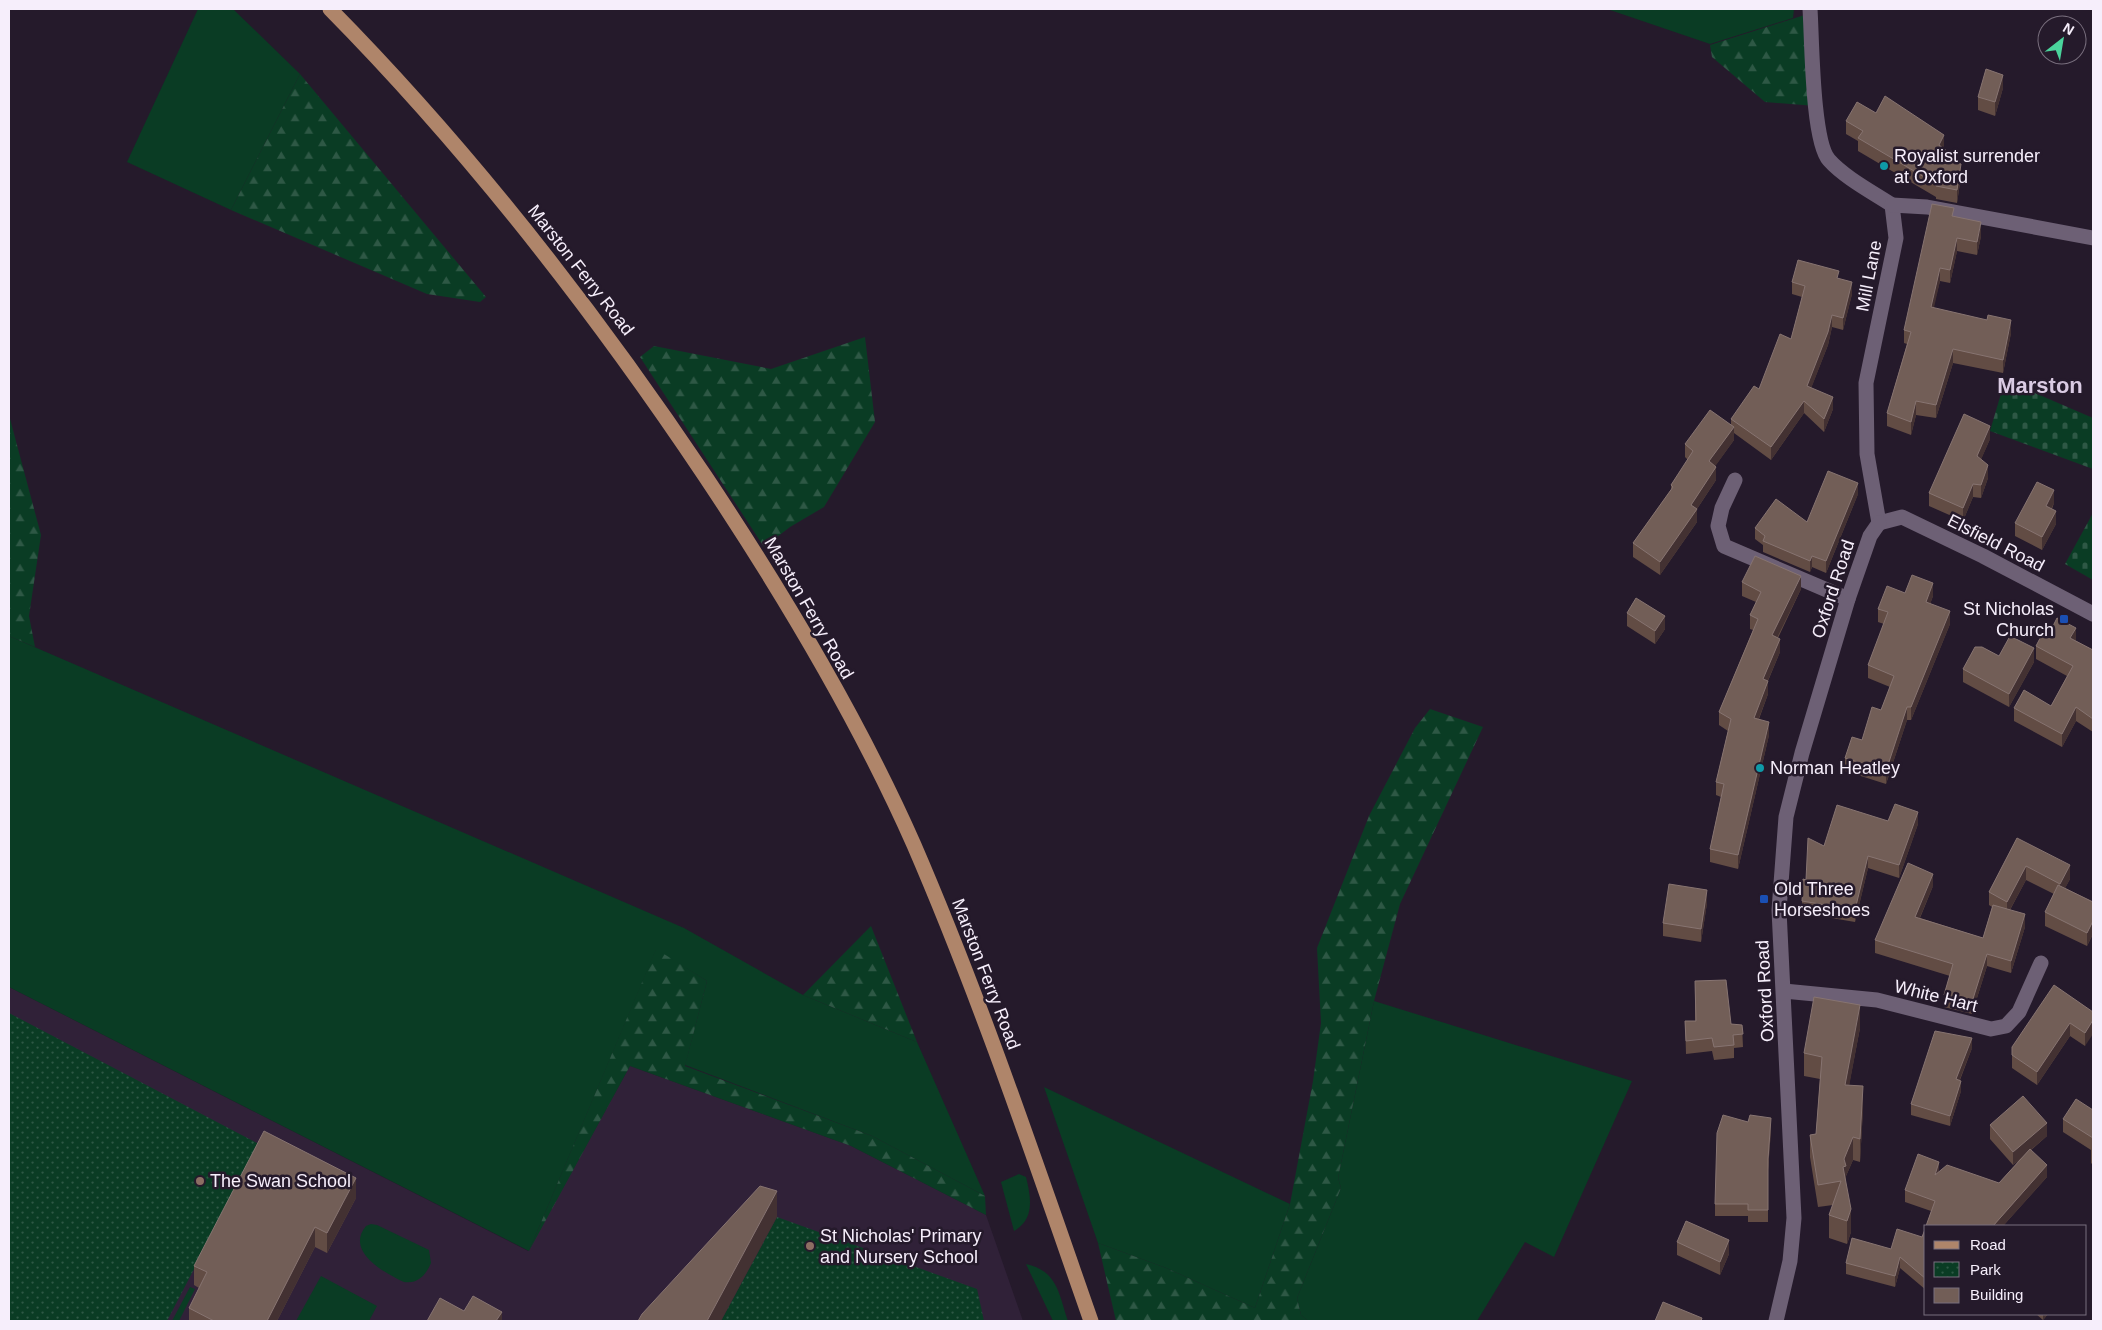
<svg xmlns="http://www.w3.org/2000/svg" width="2102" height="1330" viewBox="0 0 2102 1330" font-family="Arial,sans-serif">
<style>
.built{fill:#302138}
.green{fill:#0a3c24}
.forest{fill:url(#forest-firs)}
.cemetery{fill:url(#cemetery-stones)}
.park{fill:url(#park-dots)}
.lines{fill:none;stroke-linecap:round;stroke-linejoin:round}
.minor{stroke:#6d6075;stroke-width:15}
.major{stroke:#af856a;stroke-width:15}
.wall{fill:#624c44}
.shaded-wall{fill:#433132}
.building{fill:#725e57;stroke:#877471}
.culture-dot{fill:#0f9aa8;stroke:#251a2b;stroke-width:2}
.transit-dot{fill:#1a4fb4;stroke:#251a2b;stroke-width:2}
.education-dot{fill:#8d6e63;stroke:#251a2b;stroke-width:2}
.labels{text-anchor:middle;stroke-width:5;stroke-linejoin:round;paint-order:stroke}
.poi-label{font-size:18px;fill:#f6eefb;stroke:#251a2b;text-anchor:start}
.street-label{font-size:18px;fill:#f6eefb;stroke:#251a2b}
.district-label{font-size:22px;font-weight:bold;fill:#dacbe3;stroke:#251a2b}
</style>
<defs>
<pattern id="forest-firs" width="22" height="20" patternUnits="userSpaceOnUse" patternTransform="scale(1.25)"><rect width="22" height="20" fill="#0a3c24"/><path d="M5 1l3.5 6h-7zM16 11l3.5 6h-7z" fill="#2e5845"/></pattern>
<pattern id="cemetery-stones" width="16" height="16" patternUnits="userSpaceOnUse" patternTransform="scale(1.25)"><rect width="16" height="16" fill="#0a3c24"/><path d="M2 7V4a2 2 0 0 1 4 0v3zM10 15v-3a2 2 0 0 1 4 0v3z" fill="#2e5845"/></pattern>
<pattern id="park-dots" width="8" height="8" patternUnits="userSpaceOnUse" patternTransform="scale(1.25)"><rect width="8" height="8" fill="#0a3c24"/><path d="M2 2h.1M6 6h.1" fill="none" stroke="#2e5845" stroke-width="1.8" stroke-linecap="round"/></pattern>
</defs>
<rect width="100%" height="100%" fill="#251a2b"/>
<!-- built -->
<path class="built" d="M9,987l519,264 102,-185 221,80 135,69 37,106h-1014z"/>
<!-- green -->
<g class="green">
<path d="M198,9h35l67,65 -69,136 -104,-48z"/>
<path d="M1607,9h187l-1,9 -83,26z"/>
<path d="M9,636l675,292 119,67 114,47 68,154 -113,-60 -187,-71 22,-84 -51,-31 -127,301 -520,-264z"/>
<path d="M1374,1001l258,80 -78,176 -29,-15 -48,79h-169l-7,-6 -4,-17 44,-110 -3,-10z"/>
<path d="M1044,1087l246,117 -35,104 -89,-40 -68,-25z"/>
<path d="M1019,1174l7,3c5,20 9,42 -12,54l-13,-49z"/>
<path d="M371,1224l6,1 52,25 2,13c-5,12 -13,21 -27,19 -20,-9 -59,-31 -38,-56z"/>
<path d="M1026,1264c32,7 33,31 42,57h-15z"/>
<path d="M321,1276l56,30 -8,15h-73z"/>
<path d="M190,1287l5,2 -16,32h-7z"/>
</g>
<!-- forest -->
<g class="forest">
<path d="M1811,13l5,93 -51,-4 -53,-45 -2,-12z"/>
<path d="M300,74l186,223 -6,5 -53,-8 -196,-84z"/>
<path d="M865,337l10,85 -51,85 -34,20 -26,20 -124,-190 14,-11 117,23z"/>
<path d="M9,415l32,120 -12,81 6,31 -26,-11z"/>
<path d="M1430,709l53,18 -83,177 -26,97 -36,177 3,10 -44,110 4,17 7,6h-192l-18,-78 68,25 89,40 35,-104 23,-123 8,-58 -4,-75 52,-132 46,-88z"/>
<path d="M871,926l46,116 -114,-47z"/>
<path d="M656,949l51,32 -22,85 187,70 113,60 1,19 -135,-69 -221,-80 -101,185z"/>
</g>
<!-- cemetery -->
<g class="cemetery">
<path d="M2005,380l88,38v51l-103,-38z"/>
<path d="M2093,513v67l-28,-16z"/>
</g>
<!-- park -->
<g class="park">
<path d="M9,1013l250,131 -92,177h-158z"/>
<path d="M777,1217l200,72 7,32h-263z"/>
</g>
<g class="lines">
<!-- minor -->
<g class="minor">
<path d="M1810,9c2,29 2,132 19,151 15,17 43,32 63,45l4,33 -30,145 1,71 12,69"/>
<path d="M1892,205l35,2 166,31"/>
<path d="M1735,480l-13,28 -4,18 6,20 124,53"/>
<path d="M1879,523l23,-6 81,39 110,58"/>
<path d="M1784,991l93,9 114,29 15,-3 13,-14 22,-49"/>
<path d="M1776,1321l14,-60 4,-43 -15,-308 7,-93 16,-64 46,-154 22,-63 9,-13"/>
</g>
<!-- major -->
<path class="major" d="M330,9c141,143 263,300 375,467 78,117 152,240 209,369 67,155 121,316 177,476"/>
</g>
<!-- wall -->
<g class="wall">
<path d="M2003,88l-8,28 -17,-6v-13z"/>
<path d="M1876,113l68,35 3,12 14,16 -4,27 -21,-4v-2l-78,-46v-10l-12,-7v-13z"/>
<path d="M1954,216l27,20 -4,19 -20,-4 -7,32 -10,-2 -7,27 78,25 -8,40 -50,-10 -17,55 -20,-3 -5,20 -24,-9v-13l20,-69 -3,-1v-13z"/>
<path d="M1839,279l13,15 -9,36 -11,-3 -4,18 -17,43 22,21 -9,23 -20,-19 -33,47 -37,-27v7l-19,26 1,14 -19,29v13l-37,53 -27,-18v-14l38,-53v-5l17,-25 -3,-3v-13l46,-19v-6l28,-30 32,-50 11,-42 -10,-3v-12z"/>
<path d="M1990,439l-9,20 7,19 -7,20 -8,-1 -10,24 -34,-15v-13z"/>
<path d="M1858,494l-32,79 -14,-6 -2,5 -47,-20v-7l-8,-6v-11l52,-6z"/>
<path d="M2054,503l-2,6 4,15 -14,26 -27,-14v-13z"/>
<path d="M1742,582l59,7 -23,49 2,14 -12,29v13l-9,25 10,16 -31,134 -28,-7v-13l11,-52 -5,-2v-13l12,-51 -9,-6v-13l34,-82 -3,-1v-14l6,-13 -14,-6z"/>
<path d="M1905,593l28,3 -3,8 20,20 -39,96h-4l-21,64 -41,-13v-13l17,-18 19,-30 9,-23 -22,-9v-13l16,-41 -6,-2v-13z"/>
<path d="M1627,613l38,16 -10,15 -28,-18z"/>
<path d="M2076,641l17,9v82l-17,-11 -14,26 -48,-26v-13l37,-2 16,-30 -31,-17v-13z"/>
<path d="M1999,656l35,6 -25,45 -46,-25v-13z"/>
<path d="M1888,821l30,3 -19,54 -31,-10 -13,54 -53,-9v-12l4,-21 18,-34z"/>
<path d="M2017,838l53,41 -5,9 28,14v32l-6,12 -42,-20v-14l9,-18 -28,-14 -16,30 15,17 -14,46 -24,-7 -15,48 -28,-7v-12l6,-19 -75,-23v-13l58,-54 -13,32 63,20 9,-31 -3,-2v-13z"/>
<path d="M1707,903l-6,39 -38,-6v-13z"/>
<path d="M1695,981l36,43 11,1 1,22 -9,1v10l-20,2 -2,-9 -26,3 -1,-33h10z"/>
<path d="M2093,1012l-8,34 -15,-10 -33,49 -25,-17v-21z"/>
<path d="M1860,1028l-11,57 14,24 -3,53 -7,-2 -7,16v8l5,48 -4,12 -18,-6v-23l4,-10 -15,2 -8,-50v-22l6,-1 4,-55 -16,-3v-23z"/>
<path d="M1972,1048l-12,32 1,11 -11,35 -39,-11v-11z"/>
<path d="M2093,1110v55l-2,-2v-13l-28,-18v-13z"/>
<path d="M1990,1125l57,11 -16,14 16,27 -44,49h-77l5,-15 -26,-9v-12l34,-18 60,11 22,-24 -8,6 -23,-26z"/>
<path d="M1771,1130l-3,40v52h-20v-6h-33v-12z"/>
<path d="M356,1198l-29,55 -12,-6 -38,74h-88v-13l10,-20 -5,-3v-19z"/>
<path d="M1926,1227v63l-26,-22 -5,19 -49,-13v-11l45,-14 31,-12z"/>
<path d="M1677,1242l52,12 -9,21 -43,-20z"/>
<path d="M2036,1314h12l-5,6z"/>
</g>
<!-- shaded-wall -->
<g class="shaded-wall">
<path d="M2003,75v13l-8,28v-14z"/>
<path d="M1944,135v13l-5,10v-13z"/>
<path d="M1947,151v12l-5,-4z"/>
<path d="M1961,164v12l-4,27v-13z"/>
<path d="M1981,222v14l-4,19v-13z"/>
<path d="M1957,238v13l-7,32v-13z"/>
<path d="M1940,268v13l-9,40v-14z"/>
<path d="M1852,282v12l-9,36v-12z"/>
<path d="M1832,315v12l-4,18 -21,54v-13z"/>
<path d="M2011,320v13l-8,40v-13z"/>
<path d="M1953,349v14l-17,55v-13z"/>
<path d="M1833,397v12l-9,23v-13z"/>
<path d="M1804,401v12l-33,47v-13z"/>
<path d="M1916,401v14l-5,20v-13z"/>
<path d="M1990,426v13l-13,30v-13z"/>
<path d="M1734,427v13l-25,35v-14z"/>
<path d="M1988,465v13l-7,20v-13z"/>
<path d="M1716,467v13l-25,38v-13z"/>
<path d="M1858,483v11l-32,79v-12z"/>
<path d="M1973,484v13l-10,24v-13z"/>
<path d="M2054,490v13l-8,16v-13z"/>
<path d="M1697,509v13l-37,53v-13z"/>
<path d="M2056,511v13l-14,26v-13z"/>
<path d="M1812,556v11l-2,5v-11z"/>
<path d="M1801,576v13l-29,59v-13z"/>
<path d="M1933,583v13l-7,19v-13z"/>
<path d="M1950,611v13l-39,96v-13z"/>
<path d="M1665,616v13l-10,15v-13z"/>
<path d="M2076,628v13l-6,-3z"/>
<path d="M1780,639v13l-17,40v-13z"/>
<path d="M2034,648v14l-25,45v-13z"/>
<path d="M1768,681v13l-14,37v-13z"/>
<path d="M1907,707v13l-21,64v-13z"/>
<path d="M2076,707v14l-14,26v-13z"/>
<path d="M1769,722v13l-31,134v-14z"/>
<path d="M1918,812v12l-19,54v-13z"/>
<path d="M1868,856v12l-13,54v-12z"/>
<path d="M2070,865v14l-10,19v-14z"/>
<path d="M2026,866v14l-19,35v-13z"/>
<path d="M1933,874v12l-18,43v-12z"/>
<path d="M1707,890v13l-6,39v-13z"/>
<path d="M2025,914v13l-14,46v-12z"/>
<path d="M2093,921v13l-6,12v-13z"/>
<path d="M1987,954v12l-15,48v-12z"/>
<path d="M1860,1005v23l-15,80v-23z"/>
<path d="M2093,1020v14l-8,12v-13z"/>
<path d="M2070,1023v13l-33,49v-13z"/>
<path d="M1972,1038v10l-16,41v-10z"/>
<path d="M1961,1081v10l-11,35v-10z"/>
<path d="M1863,1086v23l-3,53v-23z"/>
<path d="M1771,1118v12l-3,41v-12z"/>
<path d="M2047,1123v13l-34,29v-13z"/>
<path d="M1853,1137v23l-7,16v12l-3,-21 1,-8z"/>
<path d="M1939,1162v11l-4,2z"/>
<path d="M2047,1165v12l-44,49h-10z"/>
<path d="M356,1178v20l-29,55v-20z"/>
<path d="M777,1191v26l-56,104h-14z"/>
<path d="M1851,1209v23l-4,12v-23z"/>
<path d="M315,1227v20l-38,74h-10z"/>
<path d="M1729,1240v14l-9,21v-13z"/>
<path d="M1900,1257v11l-5,19v-11z"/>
<path d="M502,1312v9h-6z"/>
<path d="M2043,1314h5l-5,6z"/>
</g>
<!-- building -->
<g class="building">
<path d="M1986,69l17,6 -8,27 -17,-5z"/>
<path d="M1885,96l59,39 -5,10 8,6 -5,8 19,5 -4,26 -21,-4v-2l-78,-46 5,-7 -17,-10 11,-19 19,11z"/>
<path d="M1932,204l22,4 -2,8 29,6 -4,20 -20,-4 -7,32 -10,-2 -9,39 56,13 1,-5 23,5 -8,40 -50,-11 -17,56 -20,-4 -5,21 -24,-9 24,-81 -7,-2z"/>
<path d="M1798,260l41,11 -2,7 15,4 -9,36 -11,-3 -4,17 -21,54 26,11 -9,22 -20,-18 -33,46 -40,-28 23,-33 5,3 21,-55 11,5 14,-53 -13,-4z"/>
<path d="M1710,410l24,17 -25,34 7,6 -25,38 6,4 -37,53 -27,-19 40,-56 -2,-2 22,-34 -8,-7z"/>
<path d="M1964,414l26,12 -13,30 11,9 -7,20 -8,-1 -10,24 -34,-15z"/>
<path d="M1828,471l30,12 -32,78 -14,-5 -2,5 -47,-20 2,-5 -10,-8 21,-29 31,23z"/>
<path d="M2037,482l17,8 -8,16 10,5 -14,26 -27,-14z"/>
<path d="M1755,556l46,20 -29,59 8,4 -17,40 5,2 -14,37 15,4 -31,133 -28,-6 14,-65 -8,-2 15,-63 -12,-7 39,-93 -8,-4 11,-23 -19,-10z"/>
<path d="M1912,575l21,8 -7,19 24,9 -39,96h-4l-21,64 -41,-13 7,-21 10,3 10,-33 9,3 13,-34 -26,-11 20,-53 -10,-3 9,-23 18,7z"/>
<path d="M1636,598l29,18 -10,15 -28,-18z"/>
<path d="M2057,618l19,10 -6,10 23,12v69l-17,-12 -14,27 -48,-26 10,-18 27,16 22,-40 -37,-20 11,-21 5,3z"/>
<path d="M2010,636l24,12 -25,46 -46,-25 12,-22h7l17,9z"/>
<path d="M1895,804l23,8 -19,53 -31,-9 -13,54 -53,-9 1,-22 3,1 2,-42 16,8 13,-41 51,16z"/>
<path d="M2017,838l53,27 -10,19 -34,-18 -19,36 -18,-10z"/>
<path d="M1908,863l25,11 -18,43 68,21 10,-33 32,9 -14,47 -24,-7 -15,48 -28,-7 9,-31 -78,-24z"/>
<path d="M1669,884l38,6 -6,39 -38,-6z"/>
<path d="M2058,885l35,17v19l-6,12 -42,-21z"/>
<path d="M1726,980l5,44 11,1 1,9 -10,1 1,10 -20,2 -2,-9 -26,3 -1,-20h11l-1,-40z"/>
<path d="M2054,985l39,27v8l-8,13 -15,-10 -33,49 -25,-17v-8z"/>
<path d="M1814,997l46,8 -15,80 18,1 -3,53 -7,-2 -9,22 2,7 -3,1 8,42 -4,12 -18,-6 12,-34 -23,4 -8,-50 6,-1 6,-77 -18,-4z"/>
<path d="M1935,1031l37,7 -16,41 5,2 -11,35 -39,-12z"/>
<path d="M2023,1096l24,27 -34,29 -23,-27z"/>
<path d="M2076,1099l17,11v28l-30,-19z"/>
<path d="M1723,1115l25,7 2,-7 21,3 -3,41v51h-20v-6h-33l2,-71z"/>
<path d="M264,1131l92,47 -29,55 -12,-6 -48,94h-53l-25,-13 18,-36 -13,-6z"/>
<path d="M2030,1149l17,16 -54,61h-67l9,-25 -30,-11 13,-36 21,8 -4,13 12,-10 52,18z"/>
<path d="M760,1186l17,5 -70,130h-69l4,-7z"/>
<path d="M1686,1221l43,19 -9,22 -43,-20z"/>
<path d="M1926,1227v52l-26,-22 -5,19 -49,-13 6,-25 39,11 6,-20 25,8z"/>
<path d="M473,1296l29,16 -6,9h-69l13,-23 24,13z"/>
<path d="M1663,1302l39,16 -1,3h-46z"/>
</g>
<!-- markers -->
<g class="culture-dot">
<circle cx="1884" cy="166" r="5"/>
<circle cx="1760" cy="768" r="5"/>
</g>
<g class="transit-dot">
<rect x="2059" y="614" width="10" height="10" rx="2.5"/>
<rect x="1759" y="894" width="10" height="10" rx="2.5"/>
</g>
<g class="education-dot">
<circle cx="200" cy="1181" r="5"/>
<circle cx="810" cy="1246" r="5"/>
</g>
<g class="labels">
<!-- poi labels -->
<g class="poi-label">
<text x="1894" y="162">Royalist surrender<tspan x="1894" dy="21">at Oxford</tspan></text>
<text x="2054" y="615" text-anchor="end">St Nicholas<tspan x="2054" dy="21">Church</tspan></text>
<text x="1770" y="774">Norman Heatley</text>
<text x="1774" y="895">Old Three<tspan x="1774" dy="21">Horseshoes</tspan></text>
<text x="210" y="1187">The Swan School</text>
<text x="820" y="1242">St Nicholas' Primary<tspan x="820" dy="21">and Nursery School</tspan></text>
</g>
<!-- street labels -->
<g class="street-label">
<text transform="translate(581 270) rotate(52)" y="6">Marston Ferry Road</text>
<text transform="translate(1869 276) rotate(-79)" y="6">Mill Lane</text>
<text transform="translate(1996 543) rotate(27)" y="6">Elsfield Road</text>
<text transform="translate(1833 589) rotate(-72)" y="6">Oxford Road</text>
<text transform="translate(809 608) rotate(60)" y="6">Marston Ferry Road</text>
<text transform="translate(986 974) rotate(69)" y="6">Marston Ferry Road</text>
<text transform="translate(1765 991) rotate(-93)" y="6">Oxford Road</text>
<text transform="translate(1936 996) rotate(14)" y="6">White Hart</text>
</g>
<!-- district labels -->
<g class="district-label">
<text x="2040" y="393">Marston</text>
</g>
</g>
<!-- border -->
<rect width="2102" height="1330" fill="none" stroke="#f6eefb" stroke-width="20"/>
<!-- legend -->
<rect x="1924" y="1225" width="162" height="90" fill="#251a2b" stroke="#796f7e"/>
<rect x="1934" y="1241" width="25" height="8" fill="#af856a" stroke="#796f7e"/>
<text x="1970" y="1250" font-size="15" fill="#f6eefb">Road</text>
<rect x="1934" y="1262" width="25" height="15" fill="url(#park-dots)" stroke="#796f7e"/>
<text x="1970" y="1275" font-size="15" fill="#f6eefb">Park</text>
<rect x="1934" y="1288" width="25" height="15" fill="#725e57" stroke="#796f7e"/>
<text x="1970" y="1300" font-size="15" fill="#f6eefb">Building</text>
<!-- north arrow -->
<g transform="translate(2062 40) rotate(31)"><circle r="24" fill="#251a2b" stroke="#796f7e"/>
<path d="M0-4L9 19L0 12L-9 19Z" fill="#4ad49c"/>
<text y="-8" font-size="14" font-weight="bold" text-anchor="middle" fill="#f6eefb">N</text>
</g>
</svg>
